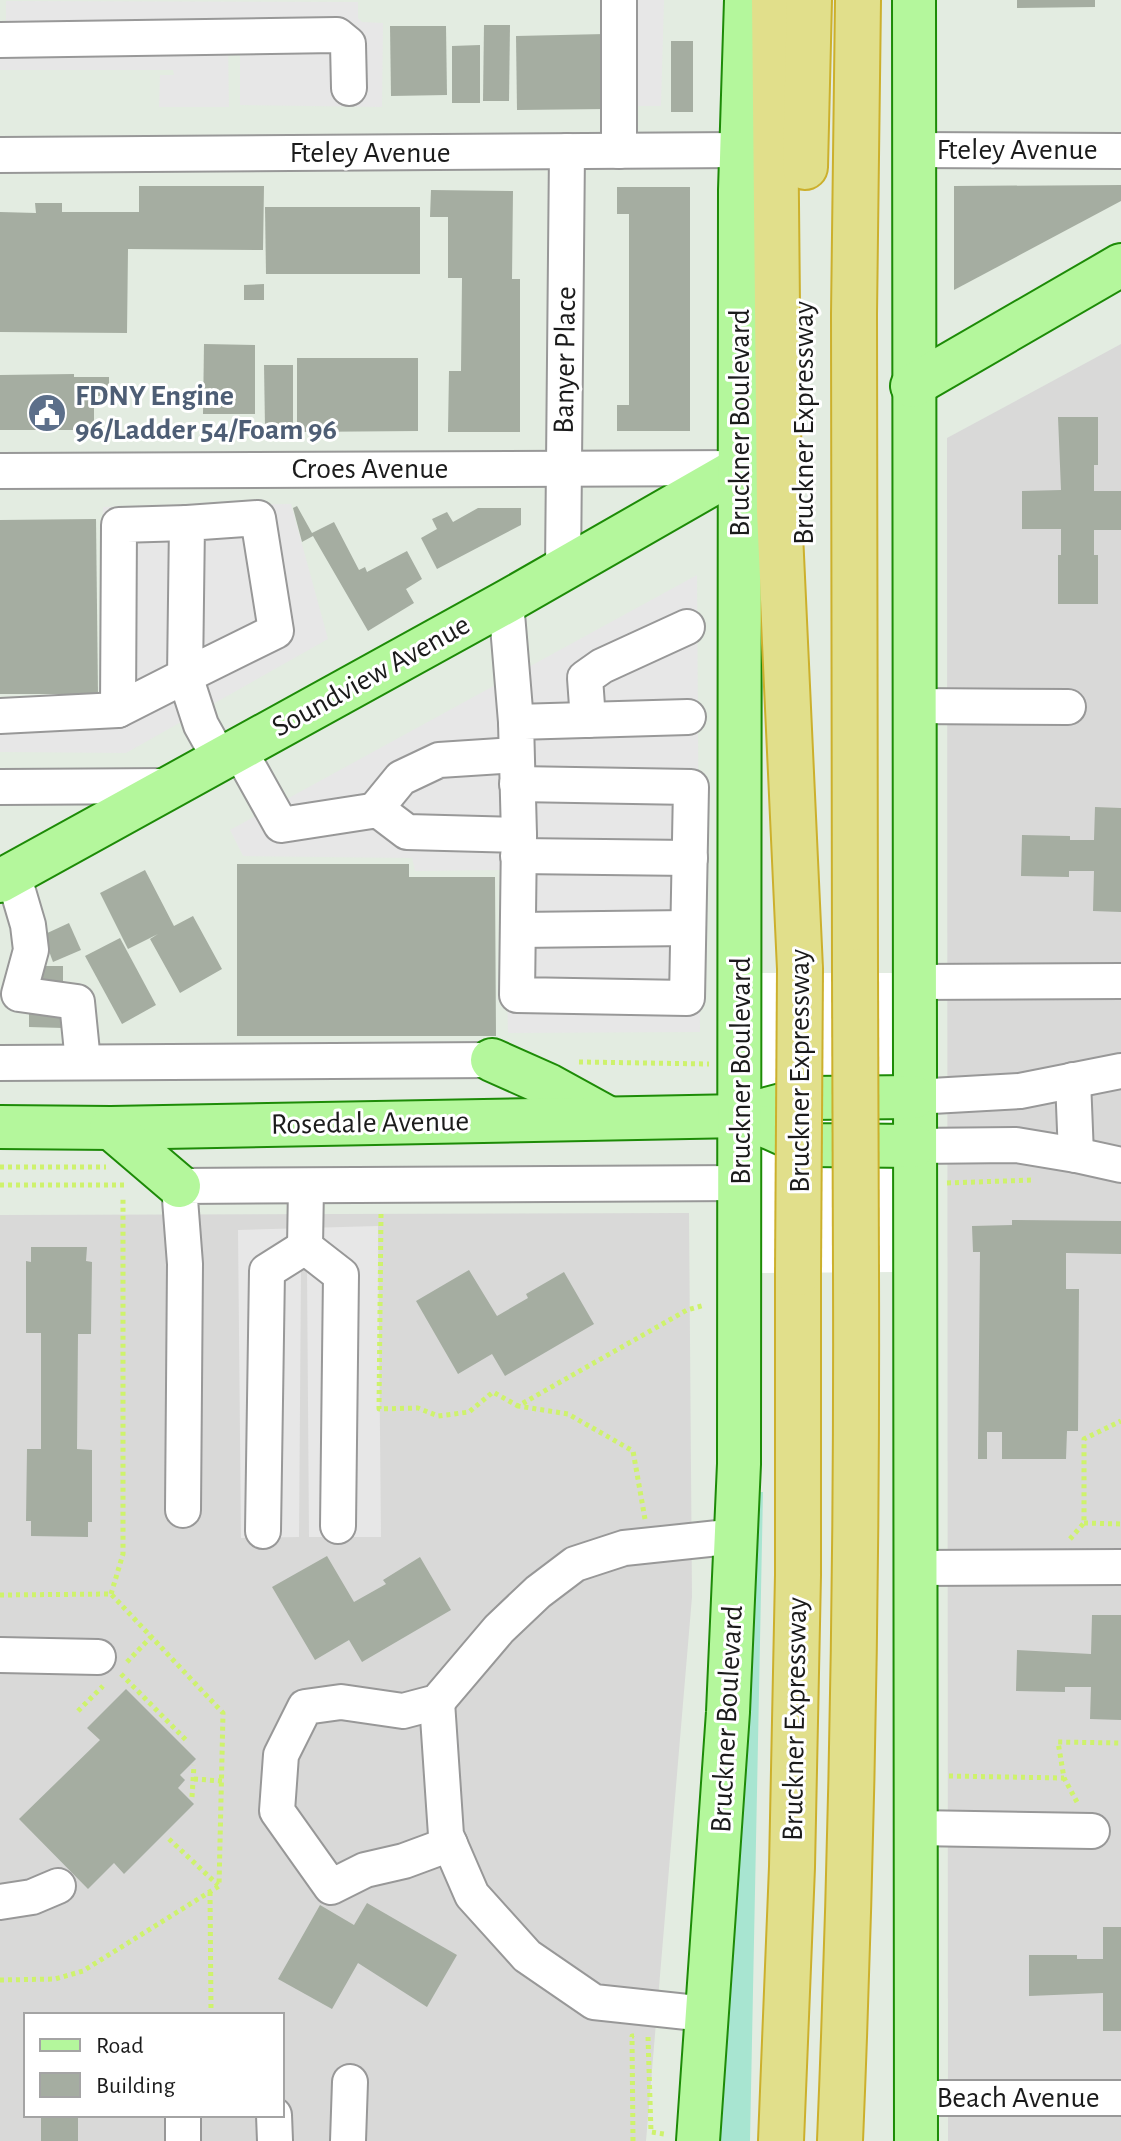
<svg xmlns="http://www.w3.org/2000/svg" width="1121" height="2141" font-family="'Alegreya Sans',sans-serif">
<rect width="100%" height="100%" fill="#e3ece1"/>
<g fill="#d9d9d8" fill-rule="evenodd">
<polygon points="1121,344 1121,2141 948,2141 947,438"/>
<path d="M689,1213L692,1597L646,2141H0V1215ZM26,2015H282V2115H26Z"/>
</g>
<polygon fill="#a8e5d1" points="754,1492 763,1492 750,2141 718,2141 726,2051"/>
<g fill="#e7e7e7">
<polygon points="613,0 664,0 661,106 613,106"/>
<polygon points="6,1 358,2 358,18 362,22 383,23 382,107 240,105 240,44 228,44 229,107 159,107 160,75 174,75 173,70 0,70 0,27 6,22"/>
<polygon points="291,504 328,639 126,753 0,752 0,700 102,697 103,507"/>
<polygon points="697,575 700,1032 508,1033 504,870 415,871 412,858 243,856 230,830"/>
<polygon points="378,1226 381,1537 309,1537 307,1270 320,1263 285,1270 301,1271 299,1537 241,1538 238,1230"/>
</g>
<polygon fill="#fff" points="760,973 894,973 895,1272 761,1273"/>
<g fill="#a5ada1">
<polygon points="1017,0 1095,0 1095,7 1017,8"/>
<polygon points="484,25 510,25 509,101 483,101"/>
<polygon points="390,26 446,26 447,95 391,96"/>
<polygon points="605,34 606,109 517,110 516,36"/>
<rect x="671" y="41" width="22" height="71"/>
<polygon points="480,45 480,103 452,103 452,46"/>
<polygon points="1121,185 1121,201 954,290 954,186"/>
<polygon points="139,186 264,186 263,250 128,249 127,333 0,332 0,212 36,213 35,203 62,203 62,212 139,212"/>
<polygon points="617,187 690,187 690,431 617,431 617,405 629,405 629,214 617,214"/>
<polygon points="431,190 513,191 512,279 520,279 520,432 448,432 449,371 461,371 462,278 448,278 448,217 430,217"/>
<polygon points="265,207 420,207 420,274 266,274"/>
<polygon points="264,284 264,300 244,300 244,285"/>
<polygon points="204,344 255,345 255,414 203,414"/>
<polygon points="297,358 418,358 418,431 297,432"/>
<polygon points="264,365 293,365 293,427 265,427"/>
<polygon points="74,374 74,377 109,377 109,396 94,396 94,430 0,430 0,375"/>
<polygon points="1058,417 1098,417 1098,465 1094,465 1094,491 1121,491 1121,530 1094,530 1094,555 1098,555 1098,604 1058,604 1058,555 1061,555 1061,529 1022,529 1022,491 1061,490"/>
<polygon points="297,506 312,533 334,522 359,570 365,567 367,572 407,551 422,579 406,589 414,603 368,631 313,536 302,542 293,508"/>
<polygon points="478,508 521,508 521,525 437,569 421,538 437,529 432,519 447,512 453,522"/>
<polygon points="96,519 98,694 0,694 0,520"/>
<polygon points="1095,807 1121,808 1121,912 1093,911 1094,871 1069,871 1069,877 1021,876 1022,835 1070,836 1070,840 1094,840"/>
<polygon points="237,864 409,864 409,877 495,877 496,1036 237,1036"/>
<polygon points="145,870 174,926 193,916 222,969 180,993 150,939 158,934 128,949 100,893"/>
<polygon points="69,923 81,950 53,962 43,935"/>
<polygon points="120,938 156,1005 122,1024 85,956"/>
<polygon points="29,966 63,966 63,1028 29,1027"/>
<polygon points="1012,1220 1121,1221 1121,1254 1066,1253 1066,1289 1079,1289 1078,1431 1067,1431 1066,1459 1002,1459 1002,1432 987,1432 987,1459 978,1459 980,1252 973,1252 972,1226 1012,1225"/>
<polygon points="31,1247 87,1247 86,1261 92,1262 91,1334 78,1334 77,1449 92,1450 92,1522 88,1522 88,1537 31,1536 31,1521 26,1521 27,1449 41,1449 41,1333 26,1333 26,1261 31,1262"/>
<polygon points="469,1270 497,1316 528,1298 526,1294 564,1272 594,1324 505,1376 492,1354 458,1374 416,1301"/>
<polygon points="327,1556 354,1602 386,1584 383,1580 420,1557 451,1610 362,1662 349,1640 315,1660 272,1587"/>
<polygon points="1092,1615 1121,1615 1121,1720 1090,1719 1091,1687 1065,1687 1065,1692 1016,1691 1017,1650 1091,1654"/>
<polygon points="126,1689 196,1759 180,1775 185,1780 178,1788 194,1804 124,1874 114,1863 88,1889 19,1819 100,1740 87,1728"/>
<polygon points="367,1903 457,1955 427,2007 358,1963 332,2009 278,1979 320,1905 354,1925"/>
<polygon points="1103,1927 1121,1927 1121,2031 1103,2031 1103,1993 1029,1996 1029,1955 1077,1955 1077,1959 1103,1959"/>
<rect x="41" y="2115" width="37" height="26"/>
</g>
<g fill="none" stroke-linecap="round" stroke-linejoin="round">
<g stroke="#989898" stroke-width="38">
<g id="minor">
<polyline points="0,40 337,35 348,44 349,88"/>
<polyline points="912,150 1121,151"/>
<polyline points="619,151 619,0"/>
<polyline points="0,155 740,150"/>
<polyline points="0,471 740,468"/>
<polyline points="563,568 567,151"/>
<polyline points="506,602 516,722"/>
<polyline points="913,706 1068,707"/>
<polyline points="118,710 119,525 187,523"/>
<polyline points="0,716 118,710 185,676 187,523 258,518 276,631 185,676 201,725 220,759"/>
<polyline points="588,720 585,678 602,666 687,627"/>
<polyline points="238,748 281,825 378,810 407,832 519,835 517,995 687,998 691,787 517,784"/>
<polyline points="0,787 171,786"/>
<polyline points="374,811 401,778 439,760 516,755"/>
<polyline points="519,835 516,722 688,717"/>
<polyline points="518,856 690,858"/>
<polyline points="13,874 28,925 31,950 19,994 77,1002 83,1062"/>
<polyline points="518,930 688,928"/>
<polyline points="914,982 1121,981"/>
<polyline points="0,1063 492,1060"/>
<polyline points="1073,1080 1076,1155"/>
<polyline points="914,1097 1020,1091 1121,1071"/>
<polyline points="914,1146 1016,1145 1076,1155 1121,1165"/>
<polyline points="306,1186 305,1247 341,1275 338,1526"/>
<polyline points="183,1510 185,1264 179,1186 741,1183"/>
<polyline points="263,1531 267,1271 305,1247"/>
<polyline points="916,1568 1121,1567"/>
<polyline points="0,1655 98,1657"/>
<polyline points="437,1702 446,1835 472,1895 527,1956 594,2002 706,2014"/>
<polyline points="916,1828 1092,1831"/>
<polyline points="450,1844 404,1861 365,1870 331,1887 277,1811 281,1755 305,1707 341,1702 403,1711 437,1702 499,1629 538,1592 575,1564 624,1548 737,1536"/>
<polyline points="0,1902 32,1897 58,1886"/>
<polyline points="916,2098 1121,2098"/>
<polyline points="183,2115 183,2141"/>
<polyline points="274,2115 275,2141"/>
<polyline points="348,2141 350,2082"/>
</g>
</g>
<g stroke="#1d8b07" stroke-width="46">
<g id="major">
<polyline points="914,0 916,2141"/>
<polyline points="912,386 1121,265"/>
<polyline points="0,881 506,602 740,468"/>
<polyline points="492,1060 548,1085 608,1118"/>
<polyline points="0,1127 111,1128 741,1116 808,1098 914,1097"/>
<polyline points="768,1127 808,1145 914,1146"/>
<polyline points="111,1128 179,1186"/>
<polyline points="698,2141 728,1712 739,1464 740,190 746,0"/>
</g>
</g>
<g stroke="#ccb02c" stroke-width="48">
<g id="highway">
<polyline points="774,0 779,512 800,969"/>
<polyline points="805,167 809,0"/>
<polyline points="855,971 854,314 858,0"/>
<polyline points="781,2141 792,1867 798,1575 798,1273"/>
<path d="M840,2141C852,1851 857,1562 856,1272"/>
</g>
</g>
<g stroke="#cef26c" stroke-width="5" stroke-dasharray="4 4" stroke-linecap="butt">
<polyline points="579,1062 709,1064"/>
<polyline points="0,1167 106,1167"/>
<polyline points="947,1183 1033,1180"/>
<polyline points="0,1185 127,1185"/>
<polyline points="381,1214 379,1409 418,1408 438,1416 469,1412 493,1392 518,1406"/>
<polyline points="645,1519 633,1451 568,1414 518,1406 687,1310 705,1305"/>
<polyline points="1084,1523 1121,1524"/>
<polyline points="1070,1539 1084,1523 1084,1439 1121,1421"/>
<polyline points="111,1594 123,1554 123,1198"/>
<polyline points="0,1595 111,1594 223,1713 219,1886 83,1971 55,1979 0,1980"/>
<polyline points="127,1662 151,1637"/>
<polyline points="121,1674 186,1740"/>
<polyline points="78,1711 103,1686"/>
<polyline points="949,1776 1064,1778"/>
<polyline points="194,1779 222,1781"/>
<polyline points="192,1797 194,1765"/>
<polyline points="1077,1802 1064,1778 1058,1742 1121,1743"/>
<polyline points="169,1839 218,1885"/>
<polyline points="210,1892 211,2010"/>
<polyline points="648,2037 651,2132 664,2134"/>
<polyline points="633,2141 632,2036 634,2036"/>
</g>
<use href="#minor" stroke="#fff" stroke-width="34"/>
<use href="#major" stroke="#b4f79c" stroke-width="42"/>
<use href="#highway" stroke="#e1df8b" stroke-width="44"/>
<g stroke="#ccb02c" stroke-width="48" stroke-linecap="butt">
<g id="highway-bridge">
<polyline points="855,971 856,1272"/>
<polyline points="798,1273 800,969"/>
</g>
</g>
<use href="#highway-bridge" stroke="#e1df8b" stroke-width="44"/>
</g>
<defs>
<g id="civic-disc" transform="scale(2)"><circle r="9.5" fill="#5c6f8a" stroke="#fff"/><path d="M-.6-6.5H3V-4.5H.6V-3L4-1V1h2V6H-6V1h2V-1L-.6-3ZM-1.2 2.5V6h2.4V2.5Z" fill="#fff"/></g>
</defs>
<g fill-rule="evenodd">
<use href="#civic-disc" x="47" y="413"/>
</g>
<g text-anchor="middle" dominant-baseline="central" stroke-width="6" stroke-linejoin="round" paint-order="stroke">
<g font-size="30" fill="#1b1b1b" stroke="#fff">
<text x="1017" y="150">Fteley Avenue</text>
<text x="370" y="153">Fteley Avenue</text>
<text transform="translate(565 360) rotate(-89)">Banyer Place</text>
<text transform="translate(740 423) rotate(-90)">Bruckner Boulevard</text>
<text transform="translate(804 423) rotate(-90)">Bruckner Expressway</text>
<text x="370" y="469">Croes Avenue</text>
<text transform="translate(371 676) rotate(-29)">Soundview Avenue</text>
<text transform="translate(741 1071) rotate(-90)">Bruckner Boulevard</text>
<text transform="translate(800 1071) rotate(-90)">Bruckner Expressway</text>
<text transform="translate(370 1123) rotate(-1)">Rosedale Avenue</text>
<text transform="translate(727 1719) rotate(-87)">Bruckner Boulevard</text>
<text transform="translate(795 1719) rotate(-89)">Bruckner Expressway</text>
<text x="1018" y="2098">Beach Avenue</text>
</g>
<g font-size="30" font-weight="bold" fill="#4e5e75" stroke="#fff" text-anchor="start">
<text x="75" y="396">FDNY Engine<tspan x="75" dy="34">96/Ladder 54/Foam 96</tspan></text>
</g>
</g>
<rect x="24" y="2013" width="260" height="104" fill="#ffffff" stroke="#a4a4a4" stroke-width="2"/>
<rect x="40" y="2039" width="40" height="12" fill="#b4f79c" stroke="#a4a4a4" stroke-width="2"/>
<text x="96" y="2053" font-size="24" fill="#1b1b1b">Road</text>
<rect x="40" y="2073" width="40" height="24" fill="#a5ada1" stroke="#a4a4a4" stroke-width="2"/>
<text x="96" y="2093" font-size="24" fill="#1b1b1b">Building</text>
</svg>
